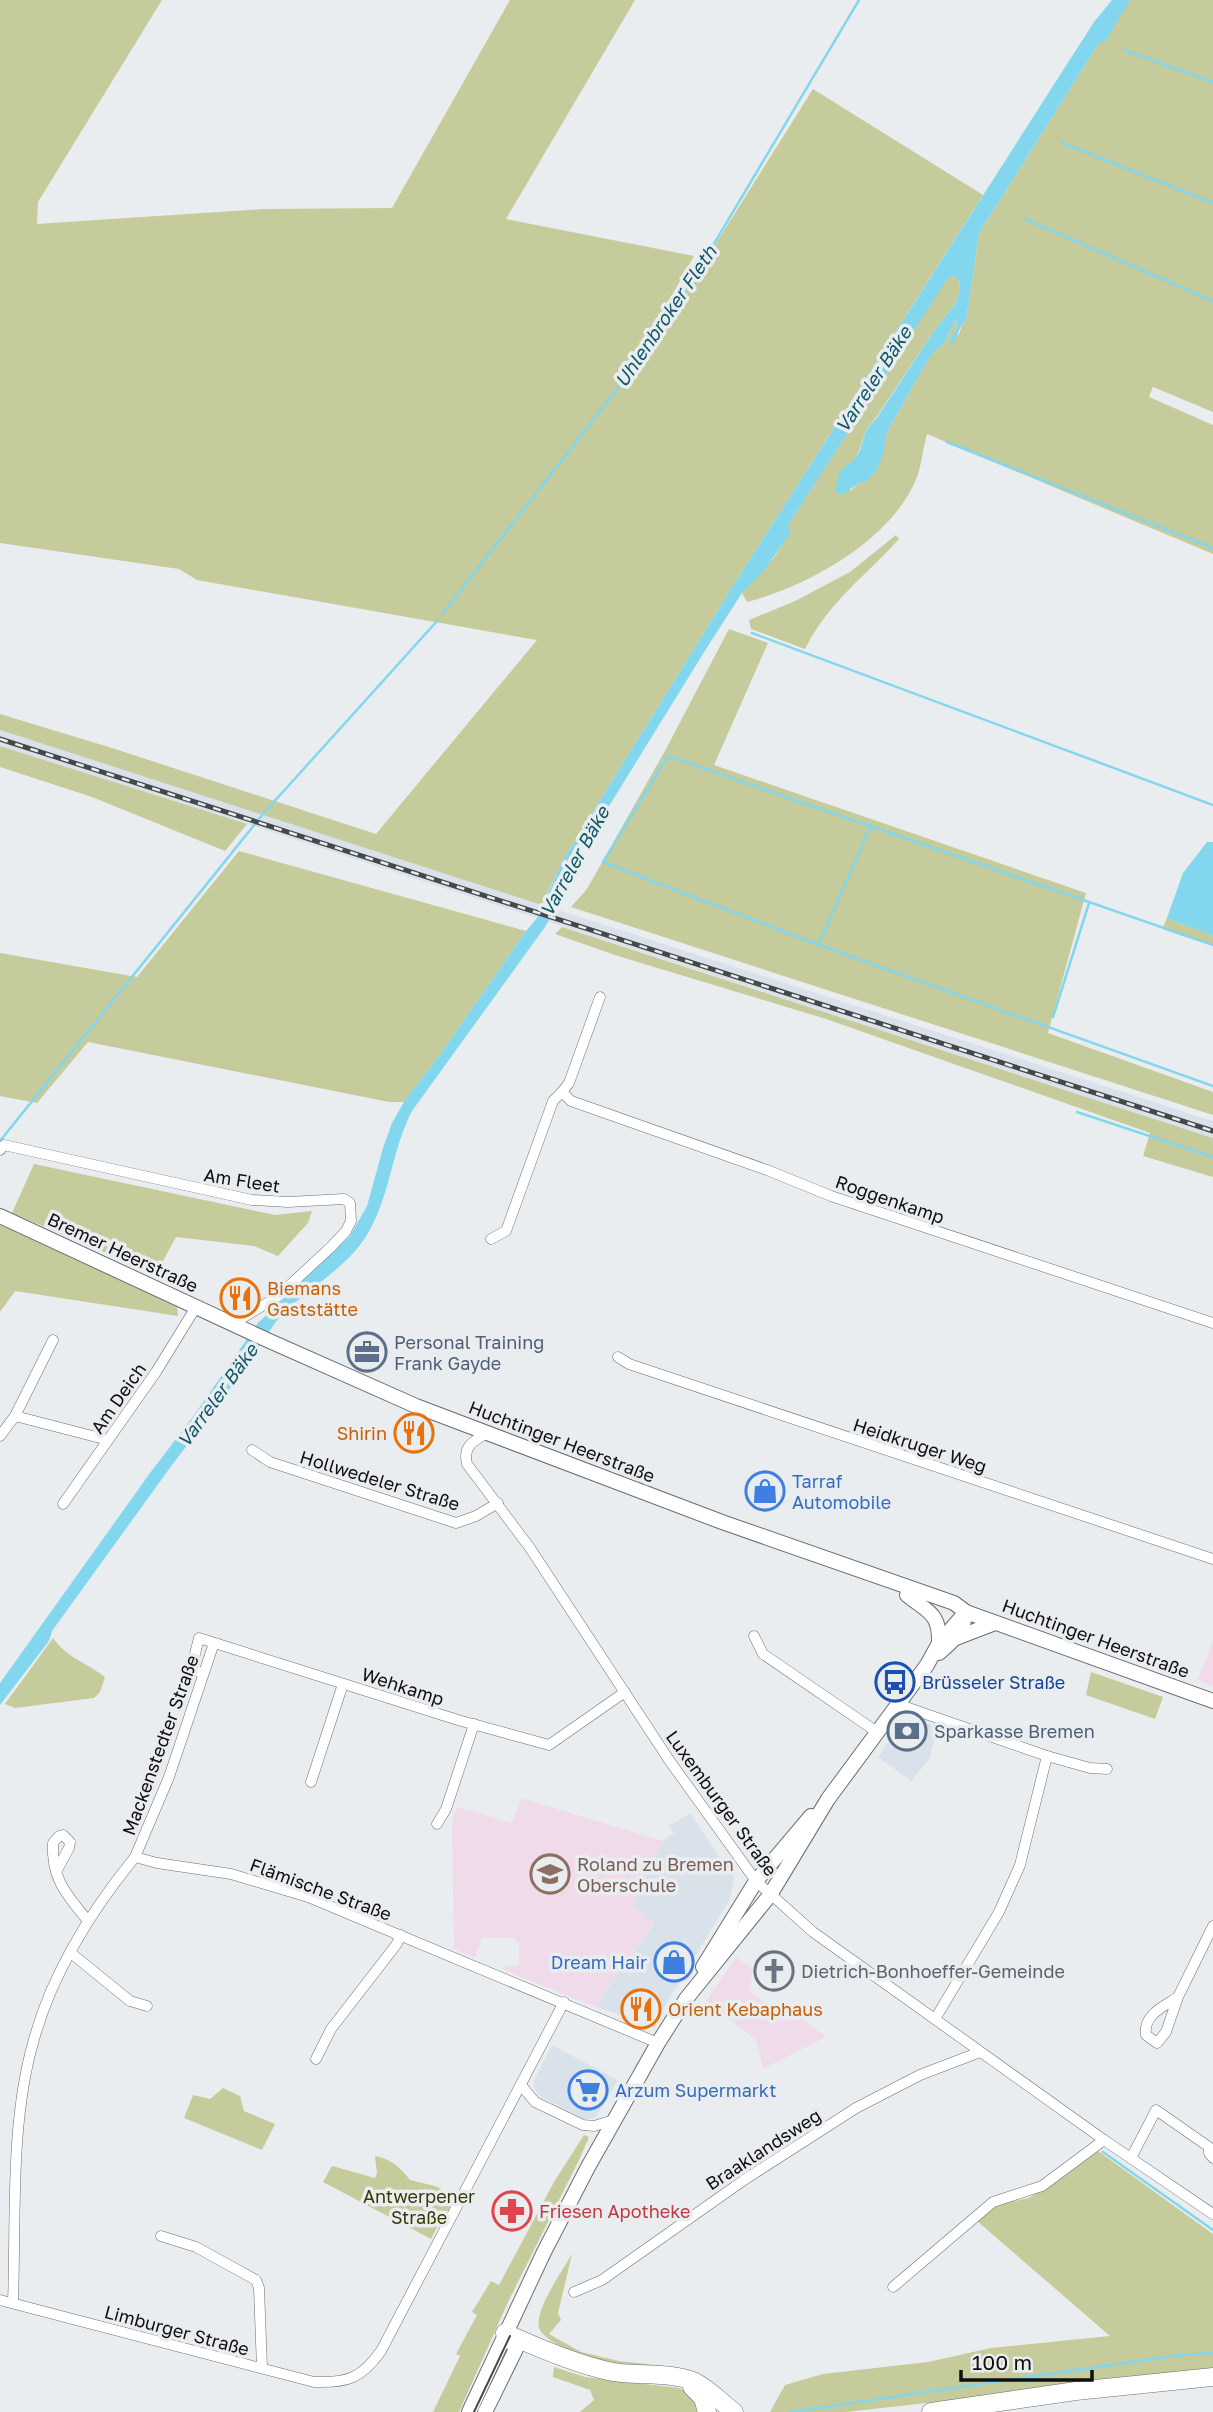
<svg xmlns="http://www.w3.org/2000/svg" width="1213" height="2412" font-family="'Golos Text',sans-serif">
<rect width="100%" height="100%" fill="#eaedef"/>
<g fill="#d9e2eb">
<polygon points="0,730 1213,1121 1213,1138 247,824 0,746"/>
<polygon points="907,1716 937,1727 930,1758 911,1781 878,1757"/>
<polygon points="690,1813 734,1878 730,1899 658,2017 645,2022 595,2007 654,1923 633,1906 663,1841 674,1833 669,1826"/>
<polygon points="552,2045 618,2080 595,2118 587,2119 579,2117 538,2095 534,2087 534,2080"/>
</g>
<g fill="#f0dbeb">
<polygon points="1213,1641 1213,1686 1198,1680"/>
<polygon points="521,1798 663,1841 633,1906 654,1922 595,2007 502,1969 507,1966 519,1965 519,1942 513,1938 482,1938 475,1958 454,1949 452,1820 457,1807 512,1823"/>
<polygon points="736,1957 753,1969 749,1991 785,2018 788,2015 796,2020 799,2016 826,2037 763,2069 756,2040 706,2001"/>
</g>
<g fill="#c5cb9a">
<polygon points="0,0 162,0 38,202 37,224 264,209 392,208 510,0 635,0 506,219 694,256 634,363 640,364 813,89 983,195 731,589 562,862 542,905 0,730 0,714 112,748 376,834 537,640 197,580 179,569 0,543"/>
<path d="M1125,0H1213V412L1153,387L1149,397L1213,425V554L927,434C923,448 922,463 917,477C893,539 809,586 747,602L742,593C759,573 785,553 788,525L948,277L954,276L959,281L960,291L955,304L932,334L875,419C859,433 864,458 845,467L850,491L859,483L884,445L887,432L925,365L935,349L943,345L956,319L957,327L949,341L959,334L963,322L966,321L979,233L1099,43L1105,41Z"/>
<path d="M896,535L899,539C864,578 830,600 805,649L751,629L749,620L795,601L850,572Z"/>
<polygon points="729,629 768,643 714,765 1086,893 1048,1033 1213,1092 1213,1115 571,907 587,889 666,749"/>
<polygon points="0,746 247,824 225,851 92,797 0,767"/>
<polygon points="239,851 526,931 441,1053 404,1102 389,1102 88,1042 37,1103 0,1096 0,953 137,977"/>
<polygon points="1167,918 1213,936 1213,946 1162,929"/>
<polygon points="562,927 1213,1138 1213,1177 1143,1156 1150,1133 826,1019 618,956 555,934"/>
<polygon points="34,1164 275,1215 312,1211 308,1223 278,1256 254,1246 176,1237 156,1274 12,1213"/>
<polygon points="0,1223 177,1307 178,1316 15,1291 0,1312"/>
<path d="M53,1638C68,1659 86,1662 105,1677L100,1692L94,1698L15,1708L5,1704Z"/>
<polygon points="1091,1672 1163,1697 1155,1719 1086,1695"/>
<polygon points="223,2088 240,2096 244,2111 275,2124 262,2150 184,2118 193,2095 210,2099"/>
<polygon points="584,2135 589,2137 580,2158 508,2302 459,2412 433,2412 460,2356 456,2354 477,2315 472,2312 491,2281 499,2285 554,2182"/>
<polygon points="1098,2151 1213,2234 1213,2371 846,2412 770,2412 785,2385 823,2374 928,2362 991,2348 1110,2336 977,2221 995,2205 1029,2198"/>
<path d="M375,2156C391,2159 400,2167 410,2180L435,2186L456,2197L448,2211H445L431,2239L323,2182L332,2166L375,2178L377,2173Z"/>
<path d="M572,2254L558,2313L561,2320L549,2334L581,2352L619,2361L665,2366L664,2370C651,2370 638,2370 625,2368C608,2366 542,2345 539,2327C535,2309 563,2270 572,2254Z"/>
<polygon points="554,2367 585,2377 679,2388 692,2394 701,2412 580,2412 594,2400 590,2390 553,2377"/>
</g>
<g fill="#82d7ee">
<path d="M1112,0H1130L1105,42L1099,43L979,233L966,321L963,322L953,344H950L949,341L957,327L956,319L943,345L935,350L925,365L887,432L882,458L876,471L866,482L859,483L842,495L835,491L840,471C848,464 856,460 860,450C865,437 864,429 876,419L932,334L955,304L960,291L959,281L954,276L948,278L788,525L790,532L787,538L762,573L742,593L706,649L569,871L556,908L545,927L412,1111C391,1151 390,1200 365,1238C342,1273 301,1291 275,1323L222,1400L172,1465L52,1631L49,1641L0,1705V1683L150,1473L195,1414L258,1323L350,1236L367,1206L383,1148L392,1123L404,1102L441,1053L526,931L537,918L562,862L731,589L1094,22Z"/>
<polygon points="1207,842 1213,842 1213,936 1167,918 1183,873"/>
</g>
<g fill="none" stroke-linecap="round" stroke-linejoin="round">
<g stroke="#82d7ee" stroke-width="2.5">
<polyline points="1124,50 1213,82"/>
<polyline points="1060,142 1213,203"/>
<polyline points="1025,219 1213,301"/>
<polyline points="947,442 1213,548"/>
<polyline points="443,613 636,365 702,264 859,0"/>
<polyline points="752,633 1213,805"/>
<polyline points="819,944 871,825"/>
<polyline points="1213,945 668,756 603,862 819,945 1213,1086"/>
<polyline points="1053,1017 1089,903"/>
<polyline points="1077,1112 1213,1157"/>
<polyline points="0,1141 263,814 438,620"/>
<polyline points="1103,2152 1213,2230"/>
<polyline points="790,2412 1172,2356 1213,2353"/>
</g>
<g stroke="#6b6e70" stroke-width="11">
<g id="street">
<polyline points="562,1092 569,1083 600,997"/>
<polyline points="0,1150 4,1145 252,1200 288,1202 344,1199 350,1203 351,1221 346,1231 331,1247 277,1297 232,1324"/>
<polyline points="491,1239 506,1231 553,1101 562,1092 571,1101 767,1170 831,1196 1213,1323"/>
<polyline points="618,1357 629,1364 1213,1559"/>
<polyline points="15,1416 108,1440"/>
<path d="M487,1433C472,1442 463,1446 467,1464L530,1548L669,1760L756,1881L813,1932L1104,2140L1213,2214"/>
<polyline points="0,1436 15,1416 53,1340"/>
<polyline points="252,1450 270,1462 456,1523 476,1516 498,1503"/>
<polyline points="63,1504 156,1372 196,1307"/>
<polyline points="754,1636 763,1654 877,1732"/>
<polyline points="203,1673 196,1671 193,1662 199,1638 458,1720 549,1745 625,1692"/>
<polyline points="897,1704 1047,1756 1090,1768 1107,1769"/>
<polyline points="311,1782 343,1684"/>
<polyline points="437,1824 446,1809 474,1724"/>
<polyline points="135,1857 169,1777 214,1643"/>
<path d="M56,1872L69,1848L70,1842L63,1835L59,1836L53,1843C51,1879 67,1895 88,1921"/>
<polyline points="71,1953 130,2001 147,2006"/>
<path d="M1178,1997C1163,2007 1143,2015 1146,2035L1157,2043L1166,2032L1178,1997L1213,1926"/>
<polyline points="935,2019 999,1912 1020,1865 1047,1756"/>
<polyline points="316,2059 331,2029 396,1945 401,1935"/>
<polyline points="521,2085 535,2102 583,2125 594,2126 614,2120"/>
<polyline points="1131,2158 1156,2110 1209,2147 1209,2153 1213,2158"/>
<polyline points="161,2236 196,2247 256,2280 259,2288 262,2368"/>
<polyline points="893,2287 993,2202 1042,2186 1104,2140"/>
<polyline points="574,2292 602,2280 744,2180 856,2108 920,2075 980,2052"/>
<path d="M0,2300L314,2382C347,2383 361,2379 381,2351L564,2002"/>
<path d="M13,2303C16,2219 10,2124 33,2043C51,1975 91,1911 135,1857L157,1863L231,1874L308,1897L658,2043"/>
</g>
</g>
<g stroke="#6b6e70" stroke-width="16">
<g id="secondary">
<polyline points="0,1216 265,1339 416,1406 722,1522 954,1603 966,1612 1213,1701"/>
<path d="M907,1595C928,1612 940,1613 939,1643"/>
<polyline points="956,1638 995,1623"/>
<path d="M939,1653C952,1642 961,1634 965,1617"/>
<polyline points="703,1967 756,1881 811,1816"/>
<polyline points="469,2412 544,2252 588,2167 658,2043 686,1999 770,1895 828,1799 927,1665 939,1643 966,1612"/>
<polyline points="485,2412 516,2349 505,2333"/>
</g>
</g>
<g stroke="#6b6e70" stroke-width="19">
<g id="highway">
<path d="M505,2333C538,2348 573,2363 608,2371C634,2377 671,2371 695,2382C709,2389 721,2402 734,2412"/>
<polyline points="692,2387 703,2398 707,2412"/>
<polyline points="931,2412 1076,2391 1213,2377"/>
</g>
</g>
<use href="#street" stroke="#fff" stroke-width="10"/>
<use href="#secondary" stroke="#fff" stroke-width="14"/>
<use href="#highway" stroke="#fff" stroke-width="18"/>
<polyline stroke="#454748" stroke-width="2" points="474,2412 510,2336"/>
<g stroke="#454748" stroke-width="5">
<polyline id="rail" points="0,739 1213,1131"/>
</g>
<use href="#rail" stroke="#eaedef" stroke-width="2.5" stroke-dasharray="8" stroke-linecap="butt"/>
</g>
<defs>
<g id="restaurant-ring" transform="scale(2.0125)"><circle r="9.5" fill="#eaedef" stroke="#e8710a" stroke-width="1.5"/><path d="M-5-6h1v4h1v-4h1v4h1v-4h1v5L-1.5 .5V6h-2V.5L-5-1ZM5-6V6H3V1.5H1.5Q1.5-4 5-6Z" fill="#e8710a"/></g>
<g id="office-ring" transform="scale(2.0125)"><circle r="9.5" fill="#eaedef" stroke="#5c6f8a" stroke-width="1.5"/><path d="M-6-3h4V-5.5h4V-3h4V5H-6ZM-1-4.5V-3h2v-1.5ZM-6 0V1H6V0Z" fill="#5c6f8a"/></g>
<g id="shop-ring" transform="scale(2.0125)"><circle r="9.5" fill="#eaedef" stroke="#3f7fe0" stroke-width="1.5"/><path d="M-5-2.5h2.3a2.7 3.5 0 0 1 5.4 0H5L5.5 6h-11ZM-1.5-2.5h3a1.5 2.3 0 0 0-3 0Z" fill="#3f7fe0"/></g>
<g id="bus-ring" transform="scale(2.0125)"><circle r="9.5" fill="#eaedef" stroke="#1a4fb4" stroke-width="1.5"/><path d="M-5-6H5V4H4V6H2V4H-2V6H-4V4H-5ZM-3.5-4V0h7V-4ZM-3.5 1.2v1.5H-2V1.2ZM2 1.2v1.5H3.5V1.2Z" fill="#1a4fb4"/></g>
<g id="bank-ring" transform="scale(2.0125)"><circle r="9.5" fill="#eaedef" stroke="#5c6f8a" stroke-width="1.5"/><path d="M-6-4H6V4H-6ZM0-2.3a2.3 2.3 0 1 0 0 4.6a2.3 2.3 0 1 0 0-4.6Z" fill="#5c6f8a"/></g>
<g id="school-ring" transform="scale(2.0125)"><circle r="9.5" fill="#eaedef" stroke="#8d6e63" stroke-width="1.5"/><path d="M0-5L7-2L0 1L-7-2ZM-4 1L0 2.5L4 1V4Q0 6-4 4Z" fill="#8d6e63"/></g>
<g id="church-ring" transform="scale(2.0125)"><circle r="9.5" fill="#eaedef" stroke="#6b7280" stroke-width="1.5"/><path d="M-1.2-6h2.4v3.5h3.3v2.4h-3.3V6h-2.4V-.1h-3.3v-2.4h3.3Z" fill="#6b7280"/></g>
<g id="supermarket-ring" transform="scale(2.0125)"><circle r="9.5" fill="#eaedef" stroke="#3f7fe0" stroke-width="1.5"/><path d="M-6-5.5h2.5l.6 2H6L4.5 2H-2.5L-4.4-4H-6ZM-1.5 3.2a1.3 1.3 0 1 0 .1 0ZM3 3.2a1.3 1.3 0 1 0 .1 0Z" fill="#3f7fe0"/></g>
<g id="pharmacy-ring" transform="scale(2.0125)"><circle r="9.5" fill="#eaedef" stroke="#e0444e" stroke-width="1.5"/><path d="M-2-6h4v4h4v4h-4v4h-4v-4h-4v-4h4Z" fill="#e0444e"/></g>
</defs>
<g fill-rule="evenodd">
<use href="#restaurant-ring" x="240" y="1298"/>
<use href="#office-ring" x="367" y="1352"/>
<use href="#restaurant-ring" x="414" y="1433"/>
<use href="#shop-ring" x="765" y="1491"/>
<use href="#bus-ring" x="895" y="1682"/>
<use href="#bank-ring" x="907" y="1731"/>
<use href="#school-ring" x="550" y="1874"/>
<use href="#shop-ring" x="674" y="1962"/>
<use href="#church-ring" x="774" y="1971"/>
<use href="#restaurant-ring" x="641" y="2009"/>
<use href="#supermarket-ring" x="588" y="2090"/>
<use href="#pharmacy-ring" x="512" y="2211"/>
</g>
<g text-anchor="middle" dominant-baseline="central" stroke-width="7" stroke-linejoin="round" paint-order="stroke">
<g font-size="18" fill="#0e0f10" stroke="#eaedef">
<text transform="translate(242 1180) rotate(9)">Am Fleet</text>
<text transform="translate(890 1199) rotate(19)">Roggenkamp</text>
<text transform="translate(123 1252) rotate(25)">Bremer Heerstraße</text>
<text transform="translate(118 1398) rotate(-55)">Am Deich</text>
<text transform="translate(562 1441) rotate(21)">Huchtinger Heerstraße</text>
<text transform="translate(920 1445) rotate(18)">Heidkruger Weg</text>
<text transform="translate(380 1480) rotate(17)">Hollwedeler Straße</text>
<text transform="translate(1096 1638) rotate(20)">Huchtinger Heerstraße</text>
<text transform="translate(403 1686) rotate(18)">Wehkamp</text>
<text transform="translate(160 1745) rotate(-70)">Mackenstedter Straße</text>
<text transform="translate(722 1803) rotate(54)">Luxemburger Straße</text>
<text transform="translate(321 1889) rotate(20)">Flämische Straße</text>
<text transform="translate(763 2149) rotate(-33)">Braaklandsweg</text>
<text transform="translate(177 2330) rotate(15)">Limburger Straße</text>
</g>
<g font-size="18" fill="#c56008" stroke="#eaedef" text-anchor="start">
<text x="267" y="1288">Biemans<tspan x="267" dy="21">Gaststätte</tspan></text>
<text x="387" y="1433" text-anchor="end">Shirin</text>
<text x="668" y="2009">Orient Kebaphaus</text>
</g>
<g font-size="18" fill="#4e5e75" stroke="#eaedef" text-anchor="start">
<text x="394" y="1342">Personal Training<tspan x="394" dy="21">Frank Gayde</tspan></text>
<text x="934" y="1731">Sparkasse Bremen</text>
</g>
<g font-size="18" fill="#366cbe" stroke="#eaedef" text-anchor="start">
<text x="792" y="1481">Tarraf<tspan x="792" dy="21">Automobile</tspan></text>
<text x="647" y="1962" text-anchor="end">Dream Hair</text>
<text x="615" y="2090">Arzum Supermarkt</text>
</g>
<g font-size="18" fill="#164399" stroke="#eaedef" text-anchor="start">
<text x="922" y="1682">Brüsseler Straße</text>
</g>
<g font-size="18" fill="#785e54" stroke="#eaedef" text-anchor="start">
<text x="577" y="1864">Roland zu Bremen<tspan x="577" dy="21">Oberschule</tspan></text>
</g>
<g font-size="18" fill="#5b616d" stroke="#eaedef" text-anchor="start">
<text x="801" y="1971">Dietrich-Bonhoeffer-Gemeinde</text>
</g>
<g font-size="18" fill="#363a04" stroke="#eaedef">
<text x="419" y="2196">Antwerpener<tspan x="419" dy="21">Straße</tspan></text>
</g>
<g font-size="18" fill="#be3a42" stroke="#eaedef" text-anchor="start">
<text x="539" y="2211">Friesen Apotheke</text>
</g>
<g font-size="19" font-style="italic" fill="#105969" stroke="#eaedef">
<text transform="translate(665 316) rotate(-56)">Uhlenbroker Fleth</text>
<text transform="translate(873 379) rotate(-57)">Varreler Bäke</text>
<text transform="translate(574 861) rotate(-61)">Varreler Bäke</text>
<text transform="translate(217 1395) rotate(-54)">Varreler Bäke</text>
</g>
</g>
<path d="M961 2370v10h131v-10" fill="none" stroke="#0e0f10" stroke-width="3.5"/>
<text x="972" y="2370" font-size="21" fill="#0e0f10" stroke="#eaedef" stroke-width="5" paint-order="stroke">100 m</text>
</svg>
